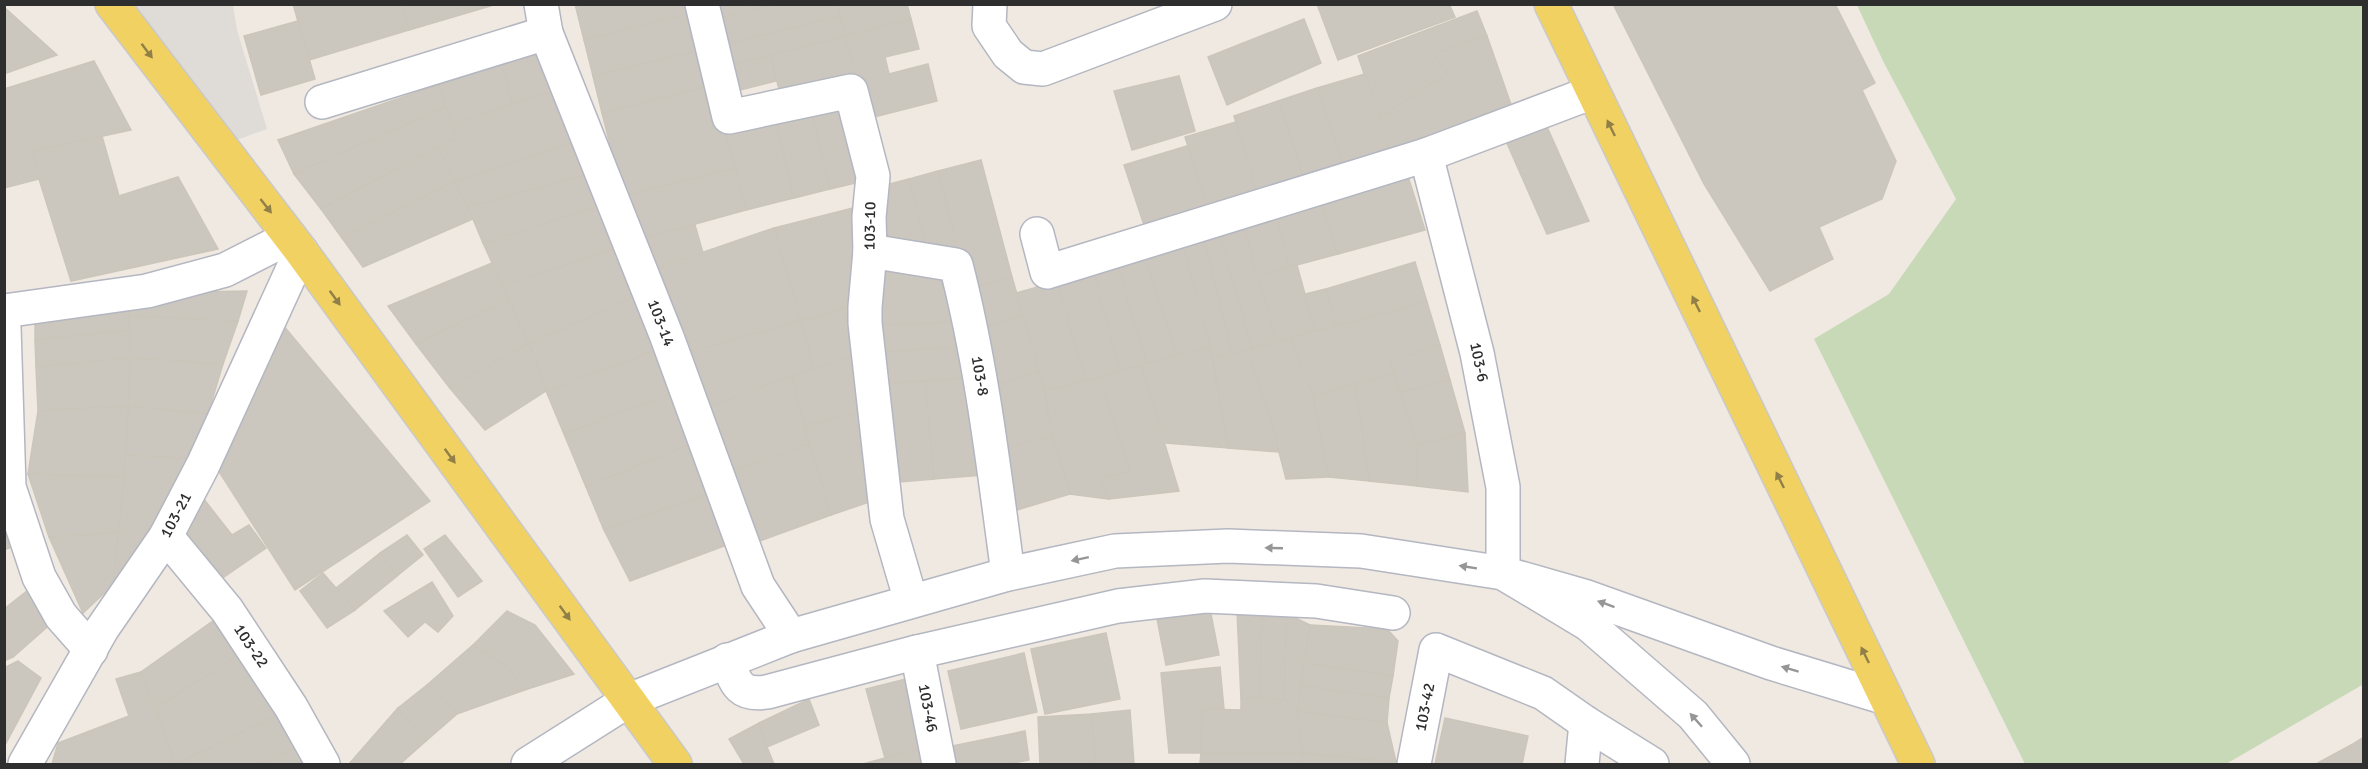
<svg xmlns="http://www.w3.org/2000/svg" width="2368" height="769" font-family="Signika,sans-serif">
<rect width="100%" height="100%" fill="#efe9e1"/>
<polygon fill="#c8d9b8" points="1857,5 2363,5 2362,685 2226,764 2025,764 1814,339 1889,294 1956,199 1883,61"/>
<polygon fill="#dfdcd8" points="129,5 233,5 237,30 267,129 226,144"/>
<g fill="#cbc7bf" stroke="#cbc5ba" stroke-width="1.5">
<polygon points="293,4 402,4 409,30 309,60"/>
<polygon points="403,4 497,4 409,30"/>
<polygon points="575,4 694,4 696,12 584,40"/>
<polygon points="710,4 749,4 750,11 714,20"/>
<polygon points="749,4 776,4 750,11"/>
<polygon points="776,4 837,4 840,16 720,46 714,20"/>
<polygon points="842,4 907,4 911,19 845,36 838,6"/>
<polygon points="1317,4 1449,4 1455,17 1338,60"/>
<polygon points="1613,4 1835,4 1875,83 1862,90 1896,161 1882,199 1819,227 1833,259 1770,291 1704,184"/>
<polygon points="4,7 57,55 4,74"/>
<polygon points="1477,11 1487,36 1434,54 1448,73 1379,118 1358,56"/>
<polygon points="696,12 705,49 593,76 584,40"/>
<polygon points="840,16 845,36 726,67 720,46"/>
<polygon points="911,19 919,49 885,57 889,74 928,64 937,101 866,119 845,36"/>
<polygon points="1304,19 1321,63 1227,105 1208,57"/>
<polygon points="298,21 315,79 261,95 244,36"/>
<polygon points="845,36 855,74 780,93 770,55"/>
<polygon points="1487,36 1514,113 1390,151 1379,118 1448,73 1434,54"/>
<polygon points="554,46 568,86 513,104 500,63"/>
<polygon points="705,49 714,85 602,113 593,76"/>
<polygon points="770,55 776,81 732,92 726,67"/>
<polygon points="94,61 131,130 33,151 39,179 4,188 4,89"/>
<polygon points="500,63 513,104 451,126 438,85"/>
<polygon points="1365,74 1390,151 1344,166 1317,88"/>
<polygon points="1179,76 1195,131 1132,150 1114,91"/>
<polygon points="438,85 446,107 294,174 278,140"/>
<polygon points="714,85 735,168 623,196 602,113"/>
<polygon points="568,86 582,140 454,182 438,147 457,137 451,126"/>
<polygon points="1317,88 1344,166 1304,179 1278,101"/>
<polygon points="1278,101 1304,179 1257,194 1234,116"/>
<polygon points="845,105 864,181 830,189 812,114"/>
<polygon points="446,107 457,137 321,209 294,174"/>
<polygon points="812,114 830,189 794,198 776,123"/>
<polygon points="1544,120 1589,221 1547,234 1502,132"/>
<polygon points="1236,122 1257,194 1208,210 1185,137"/>
<polygon points="776,123 794,198 746,210 726,135"/>
<polygon points="102,136 119,196 178,177 218,249 71,281 39,179 33,151"/>
<polygon points="582,140 593,173 468,207 454,182"/>
<polygon points="1187,146 1208,210 1145,228 1124,165"/>
<polygon points="438,147 454,182 342,238 321,209"/>
<polygon points="981,160 1012,277 969,288 938,171"/>
<polygon points="735,168 746,210 641,239 623,196"/>
<polygon points="1406,170 1425,230 1338,254 1319,198"/>
<polygon points="938,171 957,248 928,254 909,179"/>
<polygon points="593,173 604,204 483,243 468,207"/>
<polygon points="909,179 928,254 889,248 874,188"/>
<polygon points="454,182 473,219 363,267 342,238"/>
<polygon points="1319,198 1338,254 1289,267 1275,210"/>
<polygon points="604,204 622,246 503,287 483,243"/>
<polygon points="857,207 857,305 801,321 774,228"/>
<polygon points="1275,210 1289,267 1258,276 1241,219"/>
<polygon points="1241,219 1277,342 1252,349 1217,226"/>
<polygon points="695,225 703,253 654,269 641,239"/>
<polygon points="1217,226 1252,349 1232,354 1202,231"/>
<polygon points="774,228 801,321 686,353 654,269"/>
<polygon points="1202,231 1232,354 1213,359 1181,238"/>
<polygon points="1181,238 1210,346 1177,355 1143,250"/>
<polygon points="622,246 639,295 529,344 503,287"/>
<polygon points="1143,250 1177,355 1147,364 1115,258"/>
<polygon points="1115,258 1147,364 1120,372 1091,266"/>
<polygon points="875,260 951,273 962,321 875,326"/>
<polygon points="1415,262 1427,302 1336,326 1326,289"/>
<polygon points="492,263 508,300 416,344 388,306"/>
<polygon points="1297,265 1315,331 1277,342 1258,276"/>
<polygon points="1093,271 1120,372 1086,380 1056,282"/>
<polygon points="1012,277 1023,315 977,329 969,288"/>
<polygon points="1056,282 1086,380 1045,391 1016,293"/>
<polygon points="1326,289 1336,326 1315,331 1305,294"/>
<polygon points="247,291 238,321 129,316 127,293"/>
<polygon points="127,293 130,330 35,340 35,312"/>
<polygon points="639,295 659,349 546,391 529,344"/>
<polygon points="508,300 529,344 449,387 416,344"/>
<polygon points="1427,302 1440,345 1391,362 1394,374 1313,396 1290,338"/>
<polygon points="857,305 862,354 814,370 801,321"/>
<polygon points="1023,315 1039,371 990,386 977,329"/>
<polygon points="129,316 238,321 223,364 130,358"/>
<polygon points="801,321 814,370 706,407 686,353"/>
<polygon points="962,321 967,347 877,352 875,326"/>
<polygon points="282,324 430,501 295,590 216,467"/>
<polygon points="130,330 130,358 36,367 35,340"/>
<polygon points="1290,338 1313,396 1329,477 1286,479 1269,414 1246,350"/>
<polygon points="529,344 546,391 485,430 449,387"/>
<polygon points="1440,345 1450,380 1401,392 1391,362"/>
<polygon points="1210,346 1228,448 1166,443 1141,365"/>
<polygon points="967,347 972,377 879,384 877,352"/>
<polygon points="659,349 674,392 564,434 546,391"/>
<polygon points="1246,350 1269,414 1279,452 1228,448 1213,359"/>
<polygon points="862,354 868,410 804,426 792,376"/>
<polygon points="130,358 223,364 208,414 128,406"/>
<polygon points="130,358 128,406 38,411 36,367"/>
<polygon points="1141,365 1179,491 1109,499 1100,478 1130,471 1100,377"/>
<polygon points="1039,371 1045,391 1052,436 1001,449 990,386"/>
<polygon points="1394,374 1417,445 1417,486 1369,481 1355,384"/>
<polygon points="792,376 809,444 727,472 706,407"/>
<polygon points="972,377 983,475 934,479 925,381"/>
<polygon points="1100,377 1130,471 1100,478 1109,499 1070,494 1052,436 1045,391"/>
<polygon points="1450,380 1465,433 1417,445 1401,392"/>
<polygon points="925,381 934,479 888,483 879,384"/>
<polygon points="1355,384 1369,481 1329,477 1313,396"/>
<polygon points="674,392 693,443 586,487 564,434"/>
<polygon points="128,406 208,414 194,459 126,455"/>
<polygon points="128,406 124,477 28,474 38,411"/>
<polygon points="868,410 878,499 831,515 804,426"/>
<polygon points="1465,433 1468,492 1417,486 1417,445"/>
<polygon points="1052,436 1070,494 1017,510 1001,449"/>
<polygon points="693,443 712,492 604,530 586,487"/>
<polygon points="809,444 831,515 754,543 727,472"/>
<polygon points="126,455 194,459 113,585"/>
<polygon points="28,474 124,477 118,533 49,537"/>
<polygon points="712,492 732,543 630,581 604,530"/>
<polygon points="203,498 232,535 249,525 266,548 224,577 178,526"/>
<polygon points="4,502 23,543 4,550"/>
<polygon points="118,533 113,585 83,613 49,537"/>
<polygon points="407,535 423,555 397,576 380,553"/>
<polygon points="445,535 482,581 458,597 424,549"/>
<polygon points="380,553 397,576 355,610 336,588"/>
<polygon points="323,573 355,610 327,628 300,591"/>
<polygon points="432,582 453,616 438,632 425,622 408,637 384,611"/>
<polygon points="36,584 55,620 13,657 4,643 4,609"/>
<polygon points="1210,609 1219,655 1166,665 1157,619"/>
<polygon points="507,611 535,625 574,674 525,690 505,665 473,645"/>
<polygon points="1237,611 1262,613 1260,698 1241,699"/>
<polygon points="224,613 247,650 156,708 141,672"/>
<polygon points="1262,613 1287,614 1284,699 1260,698"/>
<polygon points="1287,614 1310,625 1297,711 1284,699"/>
<polygon points="1310,625 1387,629 1398,641 1393,676 1304,663"/>
<polygon points="1106,633 1120,699 1045,714 1031,649"/>
<polygon points="4,643 13,657 4,661"/>
<polygon points="473,645 505,665 525,690 457,714 427,685"/>
<polygon points="247,650 288,710 176,764 156,708"/>
<polygon points="1024,653 1037,712 961,729 948,671"/>
<polygon points="18,661 41,678 4,747 4,668"/>
<polygon points="1304,663 1393,676 1389,698 1301,686"/>
<polygon points="1220,667 1224,709 1202,709 1201,753 1169,753 1161,673"/>
<polygon points="141,672 176,764 52,764 58,743 129,716 116,679"/>
<polygon points="918,676 925,748 885,758 866,689"/>
<polygon points="427,685 457,714 426,741 398,708"/>
<polygon points="1301,686 1389,698 1387,723 1297,711"/>
<polygon points="1260,698 1284,699 1297,711 1303,753 1201,753 1202,709 1241,710 1241,699"/>
<polygon points="809,699 819,725 767,747 759,723"/>
<polygon points="398,708 426,741 400,764 349,764"/>
<polygon points="288,710 307,743 261,764 178,764"/>
<polygon points="1130,710 1134,764 1095,764 1092,714"/>
<polygon points="1297,711 1387,723 1396,762 1303,753"/>
<polygon points="1092,714 1095,764 1040,764 1038,717"/>
<polygon points="1445,718 1528,736 1522,764 1435,764"/>
<polygon points="759,723 767,747 774,764 744,764 729,739"/>
<polygon points="1025,731 1029,760 1008,764 954,764 952,746"/>
<polygon points="2364,737 2364,764 2316,764 2353,744"/>
<polygon points="307,743 318,764 261,764"/>
<polygon points="925,748 928,764 863,764 885,758"/>
<polygon points="1201,753 1303,753 1302,764 1200,764"/>
<polygon points="1303,753 1396,762 1395,764 1302,764"/>
</g>
<g fill="none" stroke-linecap="round" stroke-linejoin="round">
<g stroke="#b4b7c1" stroke-width="36">
<g id="minor">
<polyline points="541,4 546,33 667,337 758,586 791,636"/>
<polyline points="702,4 729,117 851,91 873,176 869,217 870,251 865,307 865,323 887,519 911,601"/>
<polyline points="990,4 989,26 1008,54 1024,67 1043,69 1215,4"/>
<polyline points="322,102 546,33"/>
<polyline points="1426,155 1477,353 1503,487 1503,573 1584,596 1771,663 1886,698"/>
<polyline points="1037,234 1047,272 1426,155 1593,92"/>
<path d="M870,251L956,265C982,366 994,470 1008,574"/>
<polyline points="4,311 147,291 225,270 290,237"/>
<polyline points="4,327 9,487 39,577 61,616 91,650"/>
<polyline points="166,536 227,610 291,707 323,764"/>
<polyline points="917,652 939,764"/>
<path d="M727,660C736,684 739,696 767,692L917,652L1118,606L1205,596L1316,601L1393,613"/>
<polyline points="25,764 102,629 166,536 203,465 301,251"/>
<polyline points="528,764 629,700 791,636 1008,574 1115,551 1228,546 1361,551 1503,573 1588,624 1693,715 1733,764"/>
<polyline points="1414,764 1436,650 1543,693 1586,723 1652,764"/>
<polyline points="1582,764 1586,723"/>
</g>
</g>
<g stroke="#c9c9c9" stroke-width="36">
<g id="major">
<polyline points="112,4 301,251 675,764"/>
<polyline points="1551,4 1918,764"/>
</g>
</g>
<use href="#minor" stroke="#fff" stroke-width="33"/>
<use href="#major" stroke="#f2d163" stroke-width="33"/>
</g>
<defs><path id="oneway-solid" d="M-6-.8H1V-3.2L6.5 0L1 3.2V.8H-6Z" transform="scale(1.5)"/></defs>
<g fill="#908048">
<use href="#oneway-solid" transform="translate(147 51) rotate(53)"/>
<use href="#oneway-solid" transform="translate(1611 128) rotate(-116)"/>
<use href="#oneway-solid" transform="translate(266 206) rotate(52)"/>
<use href="#oneway-solid" transform="translate(335 298) rotate(54)"/>
<use href="#oneway-solid" transform="translate(1696 304) rotate(-116)"/>
<use href="#oneway-solid" transform="translate(450 456) rotate(54)"/>
<use href="#oneway-solid" transform="translate(1780 480) rotate(-116)"/>
<use href="#oneway-solid" transform="translate(565 613) rotate(54)"/>
<use href="#oneway-solid" transform="translate(1865 655) rotate(-116)"/>
</g>
<g fill="#969696">
<use href="#oneway-solid" transform="translate(1274 548) rotate(-178)"/>
<use href="#oneway-solid" transform="translate(1080 559) rotate(168)"/>
<use href="#oneway-solid" transform="translate(1468 567) rotate(-171)"/>
<use href="#oneway-solid" transform="translate(1606 604) rotate(-160)"/>
<use href="#oneway-solid" transform="translate(1790 669) rotate(-163)"/>
<use href="#oneway-solid" transform="translate(1696 720) rotate(-132)"/>
</g>
<g text-anchor="middle" dominant-baseline="central" stroke-width="4.5" stroke-linejoin="round" paint-order="stroke">
<g font-size="16" fill="#2e2e2e" stroke="#fff">
<text transform="translate(870 226) rotate(-89)">103-10</text>
<text transform="translate(661 323) rotate(69)">103-14</text>
<text transform="translate(1479 362) rotate(78)">103-6</text>
<text transform="translate(980 376) rotate(80)">103-8</text>
<text transform="translate(176 515) rotate(-62)">103-21</text>
<text transform="translate(251 646) rotate(56)">103-22</text>
<text transform="translate(1425 707) rotate(-79)">103-42</text>
<text transform="translate(928 708) rotate(79)">103-46</text>
</g>
</g>
<rect width="2368" height="769" fill="none" stroke="#2e2e2e" stroke-width="12"/>
</svg>
